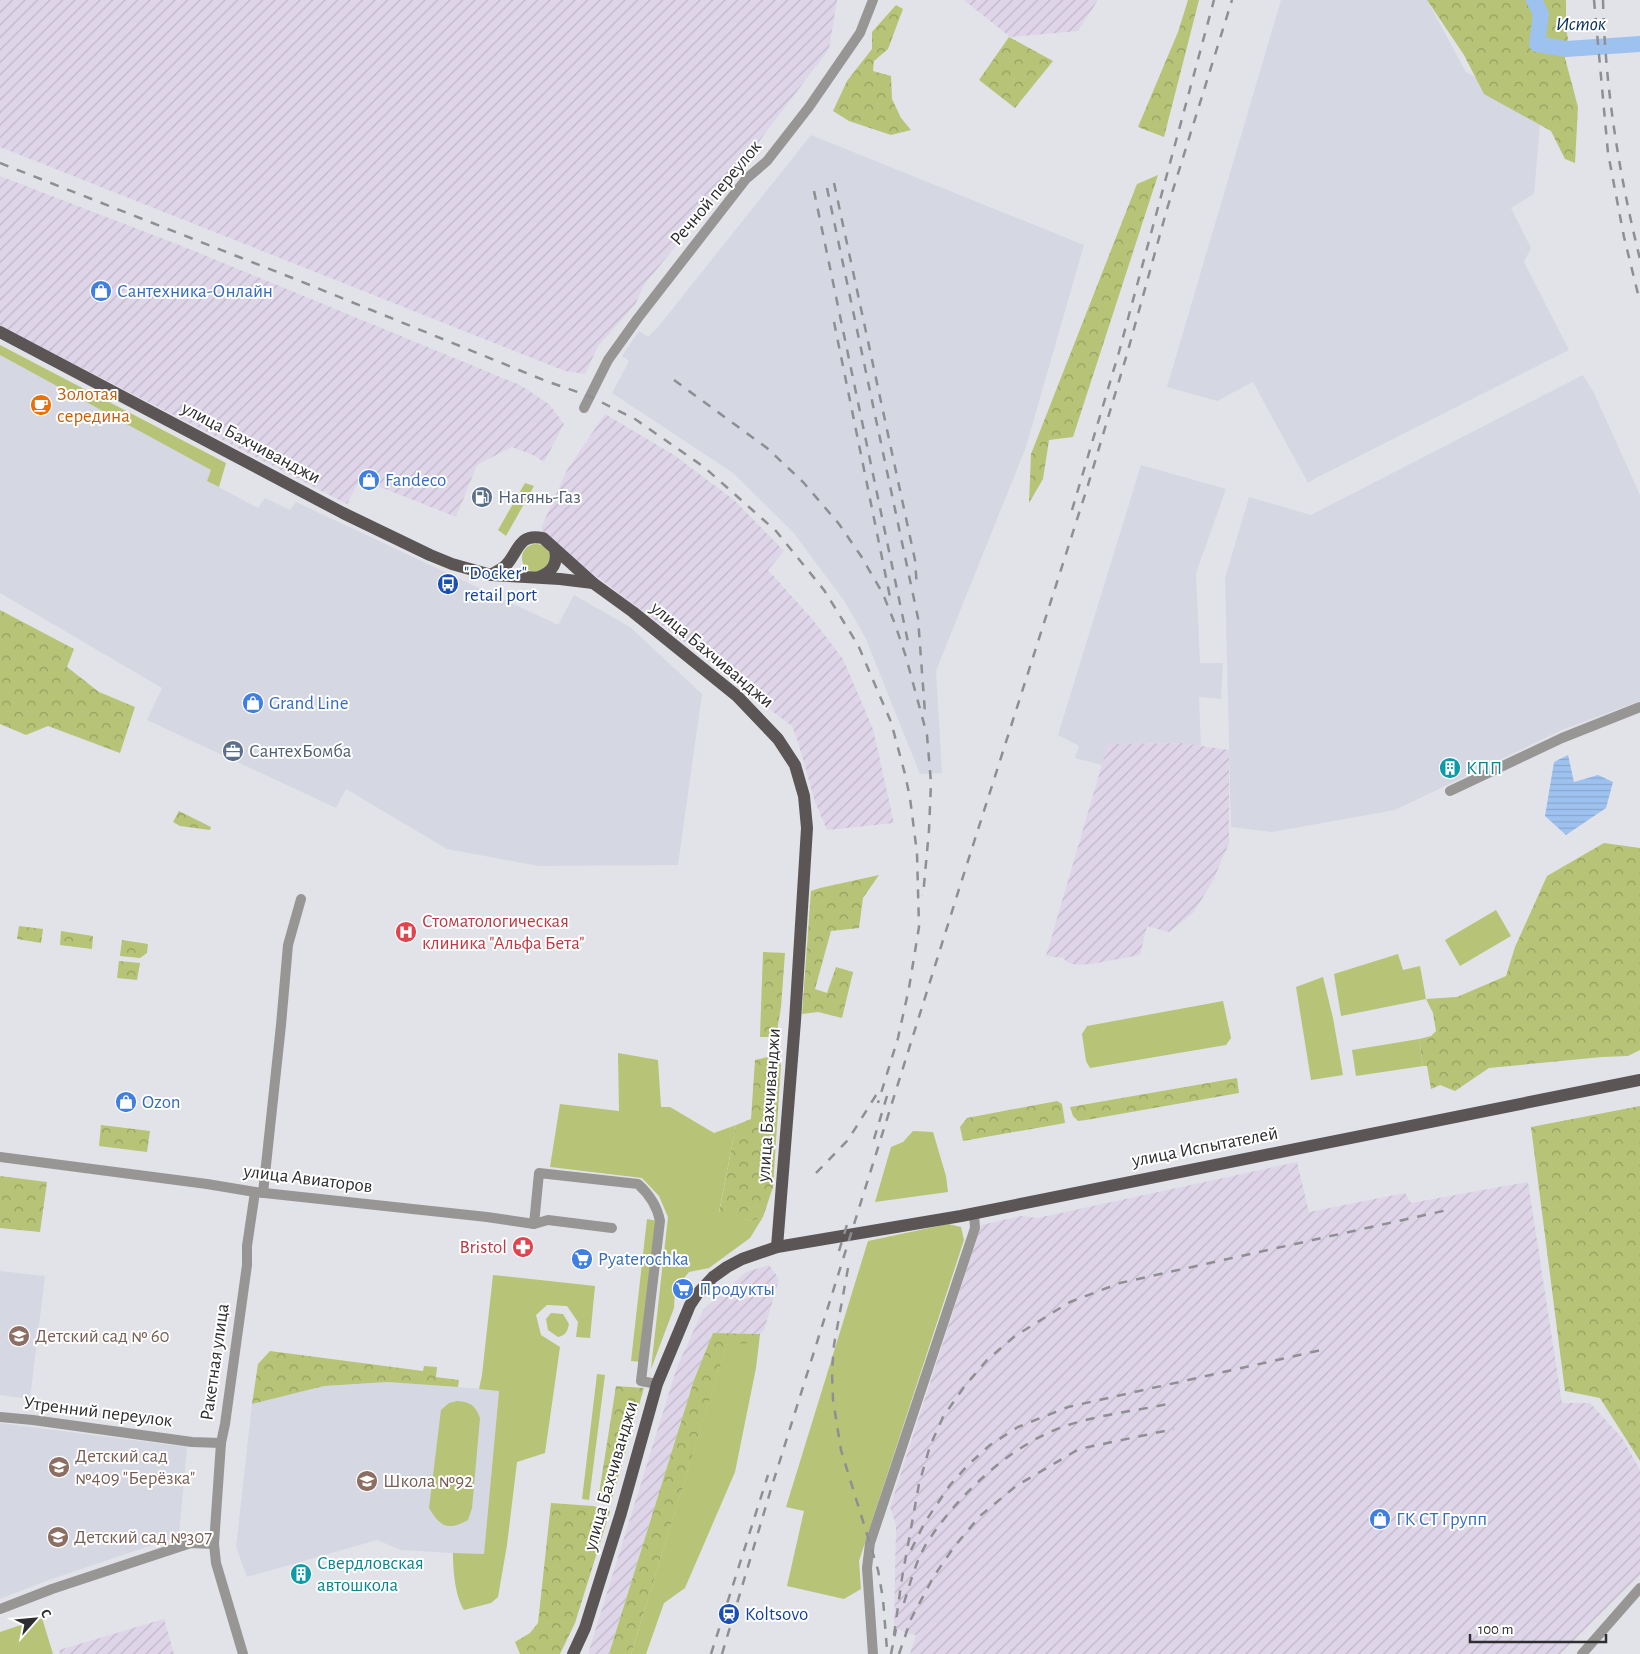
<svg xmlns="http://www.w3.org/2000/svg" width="1640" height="1654" font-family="'Alegreya Sans',sans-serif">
<defs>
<pattern id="industrial-furrows" width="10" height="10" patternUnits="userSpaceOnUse" patternTransform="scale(1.25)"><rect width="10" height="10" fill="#dfd5e9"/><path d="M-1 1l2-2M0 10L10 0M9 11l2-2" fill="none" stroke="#c0b7c8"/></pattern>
<pattern id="forest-crowns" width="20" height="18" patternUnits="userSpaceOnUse" patternTransform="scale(1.25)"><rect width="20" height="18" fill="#b7c376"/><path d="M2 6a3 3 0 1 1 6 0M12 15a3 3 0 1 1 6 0" fill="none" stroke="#959f61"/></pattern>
<pattern id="water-rules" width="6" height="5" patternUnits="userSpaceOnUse" patternTransform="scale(1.25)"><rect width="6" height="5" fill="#9ec2f0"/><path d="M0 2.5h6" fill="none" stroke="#88a7ce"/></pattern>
</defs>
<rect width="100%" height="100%" fill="#e2e3e8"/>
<g fill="#d5d7e3">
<polygon points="1281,0 1427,0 1466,72 1541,112 1534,194 1511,208 1531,248 1524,262 1569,350 1316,478 1308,483 1253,382 1217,401 1167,387"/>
<polygon points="811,135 1084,245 1026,447 936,671 942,773 920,774 866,639 845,602 793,532 733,473 612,393 629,361 622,356 639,331 648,337 658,327"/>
<polygon points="0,355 211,470 207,481 258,508 265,498 290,510 296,502 558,625 574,595 630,627 702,694 678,865 539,866 447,849 346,789 336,808 147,720 162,688 0,593"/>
<polygon points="1583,375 1594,393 1640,495 1640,701 1562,730 1395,810 1272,832 1231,827 1225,578 1249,497 1311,515"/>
<polygon points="1141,465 1226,489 1196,573 1200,663 1223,663 1221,699 1199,697 1201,746 1182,743 1108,744 1102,765 1075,758 1079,746 1058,735"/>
<polygon points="0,1271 45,1276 30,1399 0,1395"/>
<polygon points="386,1382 499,1390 484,1555 401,1550 377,1540 247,1577 236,1547 252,1404 324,1386"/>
<polygon points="0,1423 187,1447 179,1536 49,1580 0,1599"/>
</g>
<g fill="url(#industrial-furrows)">
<polygon points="0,0 837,0 829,49 736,172 644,285 635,305 598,346 585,374 565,371 0,147"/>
<polygon points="964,0 1098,0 1078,31 1010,37"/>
<polygon points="0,176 187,248 520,385 549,404 564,424 544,462 533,455 512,447 477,465 456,517 360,479 347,504 0,326"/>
<polygon points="605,414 674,455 734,500 784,551 768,570 813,620 843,659 873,729 894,823 827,830 815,802 798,742 792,726 724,675 698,652 580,564 545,535 541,528 567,470"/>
<polygon points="1182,743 1229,750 1229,843 1213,881 1193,913 1169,932 1147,926 1140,955 1092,964 1076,965 1067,962 1063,958 1046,956 1108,744"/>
<polygon points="1297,1162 1309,1212 1405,1193 1411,1203 1528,1182 1562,1403 1590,1403 1622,1438 1640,1470 1640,1575 1560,1654 910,1654 916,1635 906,1633 894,1627 896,1525 890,1507 981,1225 1021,1216 1037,1218"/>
<polygon points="769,1265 779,1279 764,1330 760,1334 713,1333 694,1380 609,1654 588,1654 677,1367 703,1310 746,1272"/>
<polygon points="164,1619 174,1654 60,1654 59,1650"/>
</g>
<g fill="#b7c376">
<polygon points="0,345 226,463 219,487 207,481 211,470 0,355"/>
<polygon points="525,483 534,486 506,536 498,530"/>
<circle cx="536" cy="558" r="14"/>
<polygon points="1496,910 1511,936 1460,966 1445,940"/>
<polygon points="1398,954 1403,970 1420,966 1426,999 1341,1016 1334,974"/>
<polygon points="1323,977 1333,1018 1343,1075 1311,1080 1296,987"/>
<polygon points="1223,1001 1231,1038 1226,1045 1090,1068 1086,1061 1082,1034 1087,1026"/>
<polygon points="1419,1039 1423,1066 1356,1076 1352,1050"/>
<polygon points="618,1053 658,1060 661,1107 670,1107 714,1133 736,1125 719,1212 752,1221 763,1217 750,1238 709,1268 689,1272 675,1289 674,1308 651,1369 668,1217 659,1196 642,1178 550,1167 560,1104 619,1111"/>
<polygon points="913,1131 933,1132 946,1176 948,1192 875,1202 891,1147 903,1142"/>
<polygon points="647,1219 658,1221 642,1362 631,1361"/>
<polygon points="948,1224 961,1227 964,1240 859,1561 861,1589 844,1599 787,1586 804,1511 786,1507 868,1241"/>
<path d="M493,1275L595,1286L590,1338L576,1337L578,1322L567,1306L547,1305L536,1315L541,1335L560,1347L545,1453L517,1462L507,1545L498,1597L491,1603L464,1610C455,1596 453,1570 453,1553L484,1554L499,1391L479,1389L482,1375Z"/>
<path d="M551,1313L563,1314L569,1324C567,1332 566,1335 558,1337L548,1330L546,1319Z"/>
<polygon points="727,1343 759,1343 756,1368 735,1472 685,1588 664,1603 646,1654 631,1654"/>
<polygon points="597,1374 605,1375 589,1500 582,1499"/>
<path d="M457,1401C470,1402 475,1405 480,1418L472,1508L468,1520C448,1531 440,1527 429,1508L441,1410L449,1403Z"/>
<polygon points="42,1618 53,1654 0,1654 0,1632"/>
</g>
<g fill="url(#forest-crowns)">
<polygon points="1188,0 1199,0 1164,137 1138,127 1178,32"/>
<polygon points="1427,0 1566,0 1566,30 1568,38 1565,58 1578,107 1575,163 1565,159 1551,131 1484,94 1464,55"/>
<polygon points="896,5 903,9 888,49 874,61 873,71 891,76 892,99 901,118 911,130 891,135 849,121 833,111 847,81 872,49 872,32"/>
<polygon points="1009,37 1053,61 1015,108 979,80"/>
<polygon points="1158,175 1073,437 1049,440 1043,479 1029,503 1031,454 1137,184"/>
<polygon points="0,610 74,649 67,667 99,692 135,707 120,753 48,726 26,735 0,724"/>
<polygon points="179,811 211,827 210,830 180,826 173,822"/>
<polygon points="1604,843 1640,848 1640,1050 1628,1056 1602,1057 1489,1068 1455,1091 1440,1085 1431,1089 1427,1066 1423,1066 1419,1039 1431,1036 1436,1031 1433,1013 1426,999 1457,997 1506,976 1515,947 1547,876"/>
<polygon points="879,875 863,898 859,928 831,931 815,989 827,993 836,967 853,972 842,1018 818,1012 802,1014 811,891 820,888"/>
<polygon points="19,926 43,929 41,943 17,939"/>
<polygon points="61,931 93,936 92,949 60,945"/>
<polygon points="122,940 148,944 147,953 140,958 120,956"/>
<polygon points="763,952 785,953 781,1007 776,1037 760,1037"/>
<polygon points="119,961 140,963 137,980 117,978"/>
<polygon points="772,1056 781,1064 773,1187 763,1217 752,1221 719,1213 736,1125 751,1119 755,1060"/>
<polygon points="1237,1078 1239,1093 1086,1120 1078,1121 1073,1116 1070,1107"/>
<polygon points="1057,1101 1062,1104 1065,1123 963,1141 960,1127 967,1118"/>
<polygon points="1640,1106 1640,1461 1600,1398 1565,1391 1531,1127"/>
<polygon points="101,1125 150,1131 147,1152 99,1146"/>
<polygon points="0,1176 47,1182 40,1232 0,1228"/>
<polygon points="713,1333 760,1334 759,1343 727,1344 631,1654 609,1654 694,1380"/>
<polygon points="270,1351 423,1371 424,1366 437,1367 436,1377 459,1380 458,1387 387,1382 324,1386 252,1404 258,1364"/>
<polygon points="616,1386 644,1388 611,1502 598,1500"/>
<polygon points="551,1503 593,1506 610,1511 575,1623 560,1654 520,1654 515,1642 530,1633 538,1623"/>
</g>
<polygon fill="url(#water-rules)" points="1568,755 1574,782 1598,775 1613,782 1606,808 1566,835 1545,816 1554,762"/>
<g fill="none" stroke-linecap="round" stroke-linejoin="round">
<polyline stroke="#9ec2f0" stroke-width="16" points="1534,0 1541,14 1537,44 1566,49 1640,44"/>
<g stroke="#989695" stroke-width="10">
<polyline points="584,408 608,360 638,318 746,179 767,161 809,107 860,33 873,0"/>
<polyline points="1450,791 1562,738 1640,707"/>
<polyline points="0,1157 207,1184 255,1192 487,1217 534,1224 548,1220 612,1228"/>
<polyline points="263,1193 281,1025 288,945 301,899"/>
<path d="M534,1224L539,1173L638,1184C649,1194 657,1205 660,1221L641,1381L657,1384"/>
<polyline points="0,1417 33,1420 192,1442 221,1443"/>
<polyline points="0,1609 52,1589 191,1543 214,1544"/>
<polyline points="243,1654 216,1563 214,1544 221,1443 225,1424 247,1265 247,1246 255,1192"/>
<polyline points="873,1654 867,1568 870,1543 975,1228 974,1213"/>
<polyline points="1582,1654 1640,1588"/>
</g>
<g stroke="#5b5655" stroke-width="12">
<polyline points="0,332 343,513 430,555 452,564 491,575 560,579 593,583"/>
<path d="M491,575C497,571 503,569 507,564C519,550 519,533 543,538L593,583L633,612L737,696L778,739L795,765L804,796L807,828L795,1021L777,1247"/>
<path d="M539,577C552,572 558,564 555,550"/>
<polyline points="573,1654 585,1628 621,1513 657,1384 690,1305 698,1293 713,1277 727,1267 742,1259 777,1247 961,1216 1640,1080"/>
</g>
<g stroke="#8e8f92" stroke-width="2.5" stroke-dasharray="9 9" stroke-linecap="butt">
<polyline points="1594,0 1608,153 1624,237 1640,302"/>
<path d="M1603,0C1605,87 1619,175 1640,259"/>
<polyline points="0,163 295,279 546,381 589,396 635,419 704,467 776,531 824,590 858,645 891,722 905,774 910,798 917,853 919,927 909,988 898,1038 878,1103"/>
<polyline points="834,183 915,560 917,588"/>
<polyline points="827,188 918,618 925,713"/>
<polyline points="814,191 909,647"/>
<polyline points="834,322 891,602"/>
<polyline points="674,380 767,448 803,482 839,524 861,556 883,594 895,624 906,657 927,735 931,783 929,830 923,896"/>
<polyline points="1072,510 1119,352 1214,0"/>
<polyline points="874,1139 887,1096"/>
<polyline points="816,1173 848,1140 878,1092"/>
<polyline points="839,1251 849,1218"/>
<polyline points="848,1268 834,1345 832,1372 833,1400 841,1450 878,1570 883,1599 887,1650"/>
<polyline points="911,1550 925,1522 950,1485 968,1465 990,1445 1018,1427 1068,1407 1326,1349"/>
<path d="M904,1603C910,1584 915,1564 925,1546C953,1501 1001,1454 1050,1432C1086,1416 1130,1412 1168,1404"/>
<polyline points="894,1635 902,1578 919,1484 930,1446 943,1417 964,1387 987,1360 1015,1336 1070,1302 1120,1283 1452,1209"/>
<polyline points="711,1654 768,1475"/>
<polyline points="722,1654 771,1489 960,886 1088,485 1127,354 1167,209 1232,0"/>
<polyline points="891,1654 896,1629"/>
<polyline points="899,1654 911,1619 934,1576 954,1547 980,1516 1016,1486 1079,1449 1174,1429"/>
</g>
</g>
<defs>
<g id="shop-disc" transform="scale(1.125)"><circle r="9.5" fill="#3f7fe0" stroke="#fff"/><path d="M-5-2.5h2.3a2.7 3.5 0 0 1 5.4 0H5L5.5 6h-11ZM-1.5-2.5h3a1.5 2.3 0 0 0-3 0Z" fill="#fff"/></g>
<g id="cafe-disc" transform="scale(1.125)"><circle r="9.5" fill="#e8710a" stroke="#fff"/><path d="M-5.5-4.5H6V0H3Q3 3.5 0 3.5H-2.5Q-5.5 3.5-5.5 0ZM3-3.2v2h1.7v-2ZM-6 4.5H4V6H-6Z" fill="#fff"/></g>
<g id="fuel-disc" transform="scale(1.125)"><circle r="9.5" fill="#5c6f8a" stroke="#fff"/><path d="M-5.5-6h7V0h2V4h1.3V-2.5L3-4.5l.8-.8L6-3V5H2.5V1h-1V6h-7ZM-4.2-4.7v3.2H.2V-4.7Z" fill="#fff"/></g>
<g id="bus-disc" transform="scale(1.125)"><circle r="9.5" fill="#1a4fb4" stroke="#fff"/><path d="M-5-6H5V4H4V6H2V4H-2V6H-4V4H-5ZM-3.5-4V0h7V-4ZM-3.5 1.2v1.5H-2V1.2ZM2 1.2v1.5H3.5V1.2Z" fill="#fff"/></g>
<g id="office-disc" transform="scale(1.125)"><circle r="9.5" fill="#5c6f8a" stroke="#fff"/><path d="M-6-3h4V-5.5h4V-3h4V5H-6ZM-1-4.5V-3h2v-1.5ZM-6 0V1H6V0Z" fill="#fff"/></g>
<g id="building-disc" transform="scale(1.125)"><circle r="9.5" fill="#0f9aa8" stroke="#fff"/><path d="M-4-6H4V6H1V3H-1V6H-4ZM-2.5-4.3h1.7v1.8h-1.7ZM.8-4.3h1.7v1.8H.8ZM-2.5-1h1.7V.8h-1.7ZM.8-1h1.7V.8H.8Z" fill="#fff"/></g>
<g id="hospital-disc" transform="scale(1.125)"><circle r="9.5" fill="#e0444e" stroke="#fff"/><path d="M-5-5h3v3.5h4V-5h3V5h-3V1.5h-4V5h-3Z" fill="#fff"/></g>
<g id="pharmacy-disc" transform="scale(1.125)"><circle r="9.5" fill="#e0444e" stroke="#fff"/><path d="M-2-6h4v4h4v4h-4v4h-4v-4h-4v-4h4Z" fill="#fff"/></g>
<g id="supermarket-disc" transform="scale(1.125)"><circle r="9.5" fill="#3f7fe0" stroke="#fff"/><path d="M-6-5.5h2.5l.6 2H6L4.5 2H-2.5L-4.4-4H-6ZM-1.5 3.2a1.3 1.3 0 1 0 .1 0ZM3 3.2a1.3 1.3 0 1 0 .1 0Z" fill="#fff"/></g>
<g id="school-disc" transform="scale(1.125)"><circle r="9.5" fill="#8d6e63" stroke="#fff"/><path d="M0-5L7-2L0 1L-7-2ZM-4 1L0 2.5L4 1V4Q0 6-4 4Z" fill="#fff"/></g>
<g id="station-disc" transform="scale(1.125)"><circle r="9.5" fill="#1a4fb4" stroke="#fff"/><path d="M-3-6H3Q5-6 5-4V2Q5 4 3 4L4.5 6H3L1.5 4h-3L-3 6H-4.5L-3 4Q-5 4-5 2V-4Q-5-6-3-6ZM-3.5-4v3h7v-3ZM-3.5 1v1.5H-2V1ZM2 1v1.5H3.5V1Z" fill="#fff"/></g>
</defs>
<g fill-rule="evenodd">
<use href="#shop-disc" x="101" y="291"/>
<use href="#cafe-disc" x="41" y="405"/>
<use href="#shop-disc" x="369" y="480"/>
<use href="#fuel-disc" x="482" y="497"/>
<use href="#bus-disc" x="448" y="584"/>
<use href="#shop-disc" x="253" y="703"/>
<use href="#office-disc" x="233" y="751"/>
<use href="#building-disc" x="1450" y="768"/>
<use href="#hospital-disc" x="406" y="932"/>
<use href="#shop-disc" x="126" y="1102"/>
<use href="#pharmacy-disc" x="523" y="1247"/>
<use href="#supermarket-disc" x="582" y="1259"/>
<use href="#supermarket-disc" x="683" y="1289"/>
<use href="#school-disc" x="19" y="1336"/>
<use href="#school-disc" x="59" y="1467"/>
<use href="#school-disc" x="367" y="1481"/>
<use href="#shop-disc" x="1380" y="1519"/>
<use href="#school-disc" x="58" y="1537"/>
<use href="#building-disc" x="301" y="1574"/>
<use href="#station-disc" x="729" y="1614"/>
</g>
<g text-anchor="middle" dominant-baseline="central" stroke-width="4" stroke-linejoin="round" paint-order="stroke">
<g font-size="19" fill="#2e2e30" stroke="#fff">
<text transform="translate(716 193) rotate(-50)">Речной переулок</text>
<text transform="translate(251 443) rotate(28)">улица Бахчиванджи</text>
<text transform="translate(712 655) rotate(40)">улица Бахчиванджи</text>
<text transform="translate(769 1105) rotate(-86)">улица Бахчиванджи</text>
<text transform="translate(1205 1147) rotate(-11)">улица Испытателей</text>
<text transform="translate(308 1179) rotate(7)">улица Авиаторов</text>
<text transform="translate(215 1362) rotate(-82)">Ракетная улица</text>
<text transform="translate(98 1412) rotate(7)">Утренний переулок</text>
<text transform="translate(611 1476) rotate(-74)">улица Бахчиванджи</text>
</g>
<g font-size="19" fill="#366cbe" stroke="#fff" text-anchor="start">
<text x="117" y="291">Сантехника-Онлайн</text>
<text x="385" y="480">Fandeco</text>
<text x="269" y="703">Grand Line</text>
<text x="142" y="1102">Ozon</text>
<text x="598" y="1259">Pyaterochka</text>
<text x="699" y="1289">Продукты</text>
<text x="1396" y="1519">ГК СТ Групп</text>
</g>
<g font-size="19" fill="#c56008" stroke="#fff" text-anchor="start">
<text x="57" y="394">Золотая<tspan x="57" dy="22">середина</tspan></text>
</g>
<g font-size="19" fill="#4e5e75" stroke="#fff" text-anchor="start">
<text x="498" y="497">Нагянь-Газ</text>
<text x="249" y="751">СантехБомба</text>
</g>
<g font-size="19" fill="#164399" stroke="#fff" text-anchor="start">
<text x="464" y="573">"Docker"<tspan x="464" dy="22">retail port</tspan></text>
<text x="745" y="1614">Koltsovo</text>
</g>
<g font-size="19" fill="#0d838f" stroke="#fff" text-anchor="start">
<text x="1466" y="768">КПП</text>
<text x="317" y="1563">Свердловская<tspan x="317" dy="22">автошкола</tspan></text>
</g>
<g font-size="19" fill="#be3a42" stroke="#fff" text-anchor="start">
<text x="422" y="921">Стоматологическая<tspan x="422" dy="22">клиника "Альфа Бета"</tspan></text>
<text x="507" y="1247" text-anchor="end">Bristol</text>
</g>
<g font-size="19" fill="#785e54" stroke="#fff" text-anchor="start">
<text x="35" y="1336">Детский сад № 60</text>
<text x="75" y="1456">Детский сад<tspan x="75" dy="22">№409 "Берёзка"</tspan></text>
<text x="383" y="1481">Школа №92</text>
<text x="74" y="1537">Детский сад №307</text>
</g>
<g font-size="20" font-style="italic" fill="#073160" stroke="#fff">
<text x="1581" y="24">Исток</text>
</g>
</g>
<g transform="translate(35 1619) rotate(63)" stroke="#ffffff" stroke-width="4" paint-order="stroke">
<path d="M0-4L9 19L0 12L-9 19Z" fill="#2e2e30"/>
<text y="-8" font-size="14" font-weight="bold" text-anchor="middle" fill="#2e2e30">С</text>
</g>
<path d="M1470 1634v8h136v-8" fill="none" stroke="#2e2e30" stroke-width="2.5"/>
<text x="1478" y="1634" font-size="15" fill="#2e2e30" stroke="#ffffff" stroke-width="4" paint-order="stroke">100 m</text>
</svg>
